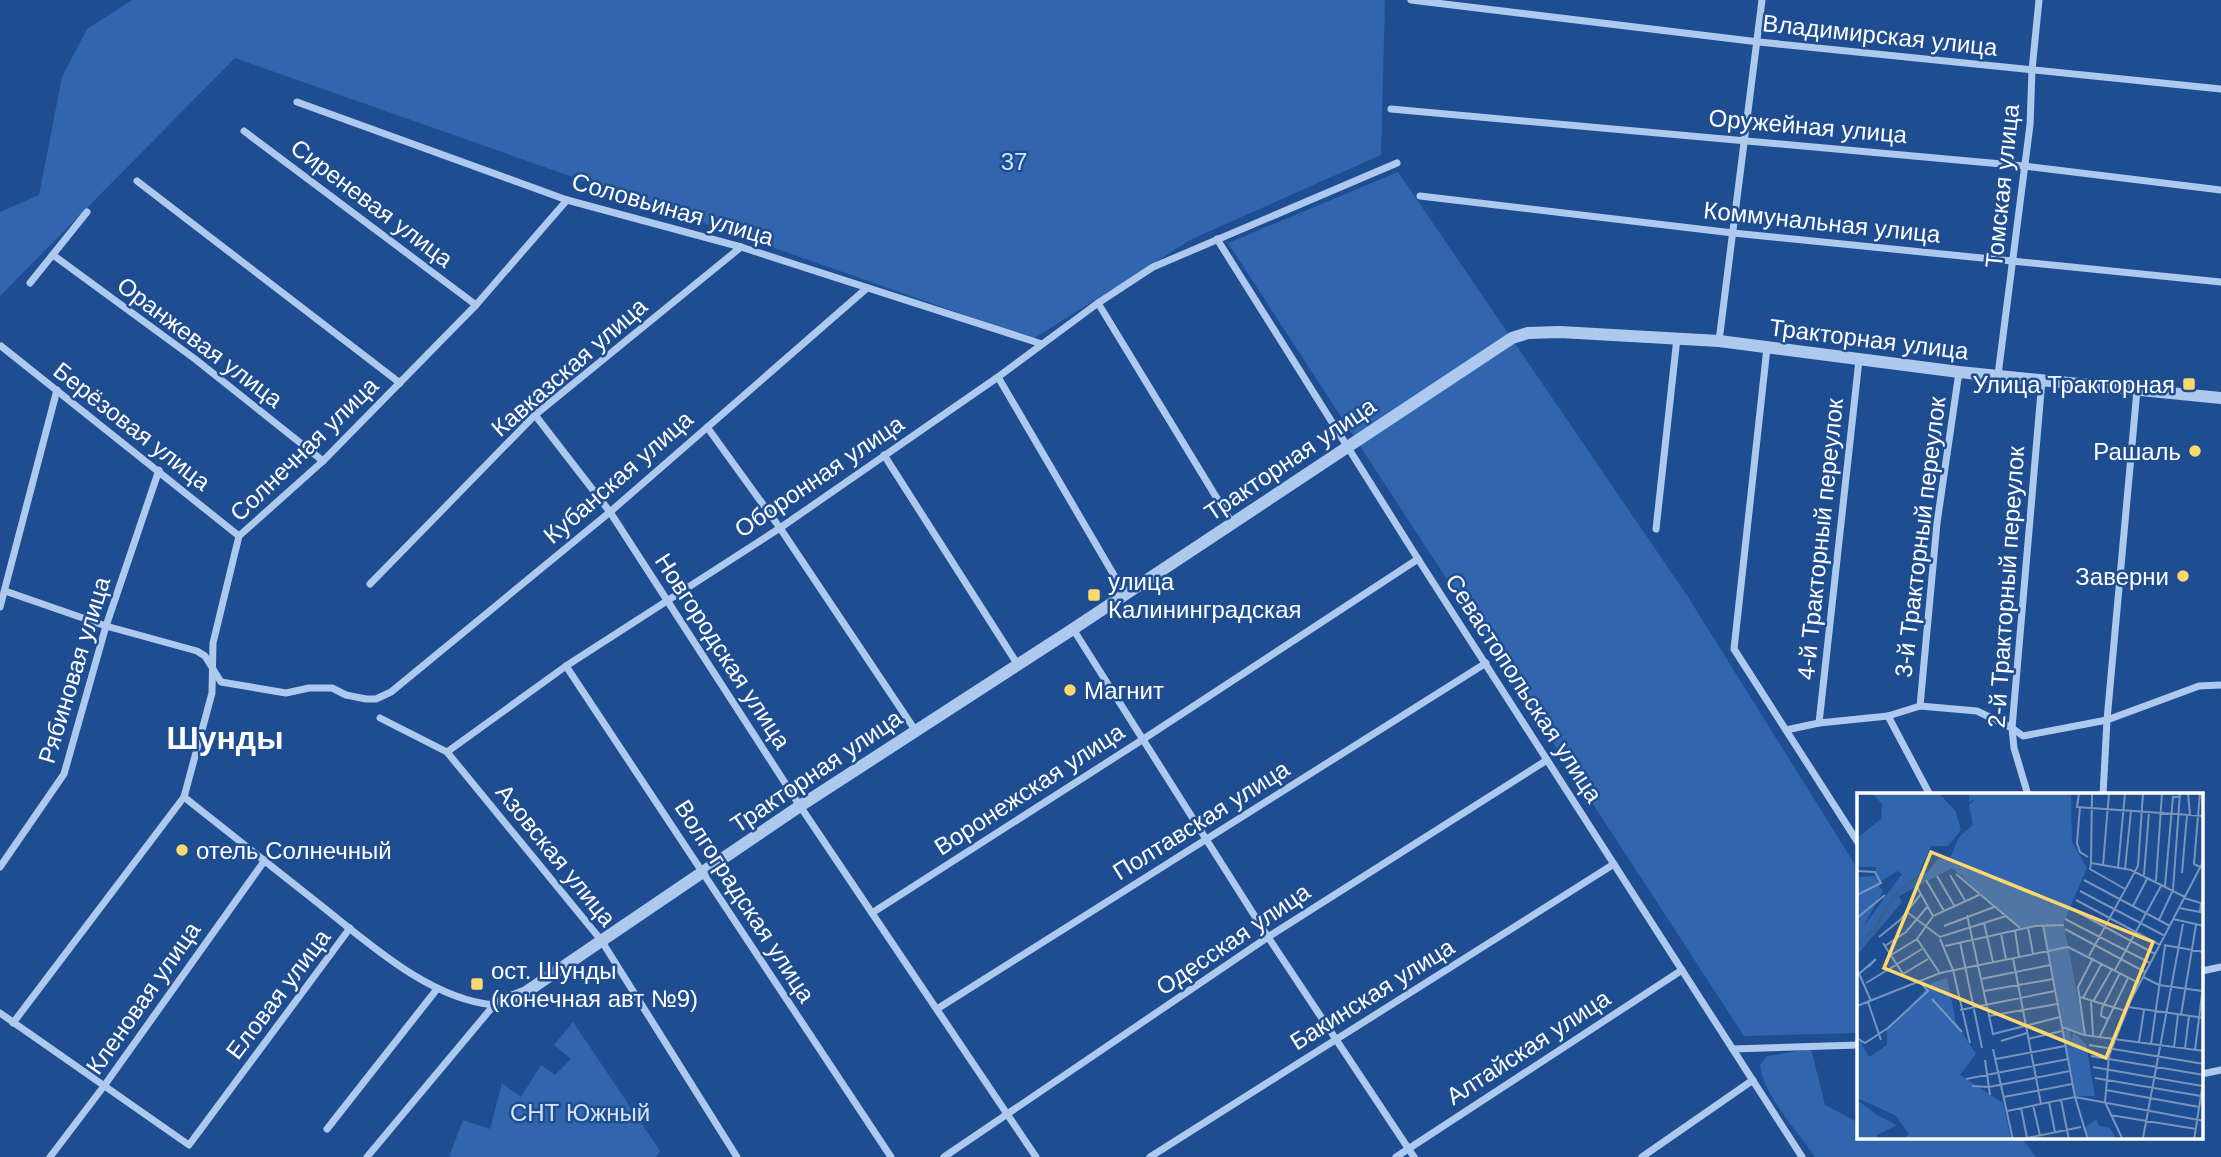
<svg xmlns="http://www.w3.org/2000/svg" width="2221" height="1157" font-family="Helvetica,sans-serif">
<rect width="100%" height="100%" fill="#1e4d91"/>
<g fill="#3166af">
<polygon points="132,0 1385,0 1381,155 1192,239 1033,339 235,58 0,296 0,212 39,195 62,77 87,29"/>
<polygon points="1398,172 1688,597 1859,871 1859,1033 1744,1036 1228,243"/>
<polygon points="573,1022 660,1151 656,1157 449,1157 463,1120 490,1129 502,1083 521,1097 541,1065 555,1075 571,1059 554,1045"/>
<path d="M1811,1049L1825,1105L1859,1123V1138H2022L2036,1157H1815C1798,1132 1763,1095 1760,1065L1767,1056Z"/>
</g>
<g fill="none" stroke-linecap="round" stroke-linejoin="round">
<g stroke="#aec9ee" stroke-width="7">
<polyline points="1411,0 1759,42 2221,89"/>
<polyline points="297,102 567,200 741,247 1042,344"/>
<polyline points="1391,109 2024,166 2221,190"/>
<polyline points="244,131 476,305"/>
<polyline points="137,181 400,383"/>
<polyline points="1420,196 1733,233 2221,282"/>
<polyline points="1217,239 1418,559 1802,1157"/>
<polyline points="53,255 195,359 323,461"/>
<polyline points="30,283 87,212"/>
<polyline points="1098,303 1232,523"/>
<polyline points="1719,341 1762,0"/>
<polyline points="1,346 239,536"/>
<polyline points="1767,348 1734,649 1859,844"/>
<polyline points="1998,375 2030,125 2032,70 2039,0"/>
<polyline points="998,377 1125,594"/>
<polyline points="535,415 610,512 800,806 1036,1157"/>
<polyline points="707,427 780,528 915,730"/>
<polyline points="884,455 1018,665"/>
<polyline points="1656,529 1677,338"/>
<polyline points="370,584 535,415 741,247"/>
<polyline points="5,591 106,626 197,651 205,656 221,682 286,693 309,688 332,688 346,695 366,699 376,699 391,692 610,512 867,288"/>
<polyline points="0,607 57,390"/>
<polyline points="1073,629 1268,937 1414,1157"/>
<polyline points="566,666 891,1157"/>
<polyline points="1920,706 1937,523 1959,372"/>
<polyline points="1888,716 1930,795"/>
<polyline points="380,718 447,752 601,940 737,1157"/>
<polyline points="1819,723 1859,360"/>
<polyline points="1786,730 1819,723 1888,716 1920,706 1977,711 2012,728 2023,736 2107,720 2199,686 2221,685"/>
<polyline points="447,752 566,666 780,528 998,377 1098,303 1153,267 1397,163"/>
<polyline points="2028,795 2014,748 2012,728 2042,380"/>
<polyline points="2103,795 2107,720 2137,390"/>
<path d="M184,797C226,830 267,863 309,896C362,937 426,999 494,1005"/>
<polyline points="0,867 64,774 106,626 159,470"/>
<polyline points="872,913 1142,740 1418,559"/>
<polyline points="2202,971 2221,967"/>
<polyline points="937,1009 1486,663"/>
<polyline points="0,1013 189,1145 350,928"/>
<polyline points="13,1023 184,797 212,693 213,643 239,536 323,461 476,305 567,200"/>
<polyline points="1733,1049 1859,1045"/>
<polyline points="2202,1074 2221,1070"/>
<polyline points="327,1129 437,989"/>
<polyline points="50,1157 104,1086 265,860"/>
<polyline points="367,1157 494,1005"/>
<polyline points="944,1157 1268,937 1547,760"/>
<polyline points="1150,1157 1614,864"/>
<polyline points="1396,1157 1682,970"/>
<polyline points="1642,1157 1753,1080"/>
</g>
<polyline stroke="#aec9ee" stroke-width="12" points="494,1005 526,992 800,806 1073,629 1512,338 1528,333 1560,332 1719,341 1959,372 2221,398"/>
</g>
<g fill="#fdd86d" stroke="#1e4d91" stroke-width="2.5">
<rect x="2182" y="377" width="14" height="14" rx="3.5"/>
<circle cx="2195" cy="451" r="7"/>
<circle cx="2183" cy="576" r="7"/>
<rect x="1087" y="588" width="14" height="14" rx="3.5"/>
<circle cx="1070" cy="690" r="7"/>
<circle cx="182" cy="850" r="7"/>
<rect x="470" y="977" width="14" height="14" rx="3.5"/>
</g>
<g text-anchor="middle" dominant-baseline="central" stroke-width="5" stroke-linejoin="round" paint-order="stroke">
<g font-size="24" fill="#fff" stroke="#1e4d91">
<text transform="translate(1880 35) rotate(6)">Владимирская улица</text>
<text transform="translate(1808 126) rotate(5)">Оружейная улица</text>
<text transform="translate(2002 186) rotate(-84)">Томская улица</text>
<text transform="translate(372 203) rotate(37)">Сиреневая улица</text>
<text transform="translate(673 209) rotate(16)">Соловьиная улица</text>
<text transform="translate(1822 222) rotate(6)">Коммунальная улица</text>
<text transform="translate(1869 339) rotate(7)">Тракторная улица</text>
<text transform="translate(200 342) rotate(37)">Оранжевая улица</text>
<text transform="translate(569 367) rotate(-41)">Кавказская улица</text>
<text transform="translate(132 426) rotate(38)">Берёзовая улица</text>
<text transform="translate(304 449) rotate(-44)">Солнечная улица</text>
<text transform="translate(1290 459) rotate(-34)">Тракторная улица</text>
<text transform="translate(819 476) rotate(-34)">Оборонная улица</text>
<text transform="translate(618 477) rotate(-41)">Кубанская улица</text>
<text transform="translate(1920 537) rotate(-83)">3-й Тракторный переулок</text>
<text transform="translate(1820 539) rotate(-84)">4-й Тракторный переулок</text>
<text transform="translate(2006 587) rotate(-86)">2-й Тракторный переулок</text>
<text transform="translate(723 651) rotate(57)">Новгородская улица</text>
<text transform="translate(74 670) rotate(-73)">Рябиновая улица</text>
<text transform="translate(1524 688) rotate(57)">Севастопольская улица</text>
<text transform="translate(816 771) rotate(-34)">Тракторная улица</text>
<text transform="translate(1029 789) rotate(-33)">Воронежская улица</text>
<text transform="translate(1201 820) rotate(-32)">Полтавская улица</text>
<text transform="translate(556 855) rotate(51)">Азовская улица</text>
<text transform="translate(745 901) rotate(57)">Волгоградская улица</text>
<text transform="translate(1233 939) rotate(-34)">Одесская улица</text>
<text transform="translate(278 994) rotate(-53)">Еловая улица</text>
<text transform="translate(1372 994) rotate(-32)">Бакинская улица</text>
<text transform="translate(143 998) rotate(-55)">Кленовая улица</text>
<text transform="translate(1528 1047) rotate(-33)">Алтайская улица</text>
</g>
<g font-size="24" fill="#d4e4fa" stroke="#1e4d91">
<text x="1014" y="161">37</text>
<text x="580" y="1112">СНТ Южный</text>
</g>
<g font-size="24" fill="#fff" stroke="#1e4d91" text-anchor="start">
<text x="2175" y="384" text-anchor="end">Улица Тракторная</text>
<text x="2181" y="451" text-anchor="end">Рашаль</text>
<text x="2169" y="576" text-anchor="end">Заверни</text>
<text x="1108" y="581">улица<tspan x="1108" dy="28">Калининградская</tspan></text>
<text x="1084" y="690">Магнит</text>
<text x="196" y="850">отель Солнечный</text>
<text x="491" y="970">ост. Шунды<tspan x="491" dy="28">(конечная авт №9)</tspan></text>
</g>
<g font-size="32" font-weight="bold" fill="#fff" stroke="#1e4d91">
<text x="225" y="738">Шунды</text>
</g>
</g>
<g transform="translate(1857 793)">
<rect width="346" height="346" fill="#1e4d91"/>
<path d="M15,0H82L99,19L104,37L91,53H74L62,80H70L81,66L94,63L102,44L116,32L112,12L119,5L112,9V0H214L215,49L230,75L206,131L163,135L95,75L42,103L45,109L0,162V84L19,83V74H0V45L24,26L25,11ZM40,78L45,81L6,134L26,98L20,91ZM187,133H207L228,241L206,233ZM90,185L99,230L119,261L103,282L146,310L154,346H47L52,341L38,322L0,305V250L3,247L12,264L30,252V237L75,190ZM212,237L215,247L216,239L229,251L238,303H219L206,238ZM0,307L20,322L40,332L20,342V346H0ZM239,326L242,333L253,335L259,346H232L226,336Z" fill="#3166af" fill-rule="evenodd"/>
<path fill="none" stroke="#3c5e90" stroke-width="3.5" d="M0,151L19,134L37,103L63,82"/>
<path fill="none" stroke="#7894bd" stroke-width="2" d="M222,0L220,14L347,23M331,0L333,22M343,0L337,71L343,74M223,14L220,50L223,59L231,64M234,70L274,77L328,104M234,70L235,0M234,70L233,76L268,96M246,72L252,0M261,75L268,0M268,76L274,18M0,78L18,79L24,90L0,102M325,80L330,22M99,81L163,135M93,82L109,109M287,82L292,19M80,83L98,114M69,87L87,118M227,87L313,133M299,88L305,0M308,93L316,4H323M60,94L76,123M223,98L308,143M219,107L303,152M276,113L291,84M322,115L343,119L344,110L327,105M215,116L298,161M50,119L83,144L149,123M110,122L136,241L203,224M0,125L28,102M208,126L293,170M316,126L347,133M302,127L316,97L323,0M127,130L136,169M186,132L218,304L231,347M87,133L137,114M171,134L176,161M208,136L288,179M158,137L162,164M144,140L149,167M22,144L43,127L64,101M60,146L82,179M83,146L96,177L113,250M103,149L125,255M26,150L46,181L71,166M307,152L347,159M28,153L49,139L71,113M88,153L178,133L207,132M34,162L60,146L76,123L122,102M232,163L281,73L286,0M156,165L184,311M0,176L14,208M258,177L305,91M3,180L19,166L11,174M286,184L302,192L345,198M124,186L193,172M9,190L65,156M127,198L196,186M223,204L269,218M226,205L245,170M75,206L105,239M234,207L236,243M237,207L255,176M11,209L24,247M0,213L83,180L211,154L282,190M271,214L347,225M103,217L198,198M324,222L339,132M132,223L200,211M251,226L244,223L245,215L263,180M205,234L227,242L347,258M228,242L221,194L236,165M243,243L271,185M0,245L8,250L31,235L71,198L64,190M171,246L205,238M144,248L170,240M282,249L287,217M294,251L308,153M232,252L347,271M317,254L321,222M136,256L156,347M328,256L332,223M338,257L347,186M234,263L347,282M139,266L208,253M128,267L133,302M236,274L345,293M238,285L344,303M109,286L211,266M115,293L132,294L213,278M249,297L342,314M147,304L215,291M204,307L212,347M192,309L198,339M176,312L184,347M164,315L170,345M150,318L218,304L347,328M253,322L339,336M286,345L326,131M160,347L224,334M266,347L248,309L252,263L274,207L347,67M337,347L347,283"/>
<path fill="#fdd86d" fill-opacity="0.15" stroke="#fdd86d" stroke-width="3.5" d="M74,59L296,149L249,265L27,175Z"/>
<rect width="346" height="346" fill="none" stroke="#fff" stroke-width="3.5"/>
</g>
</svg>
